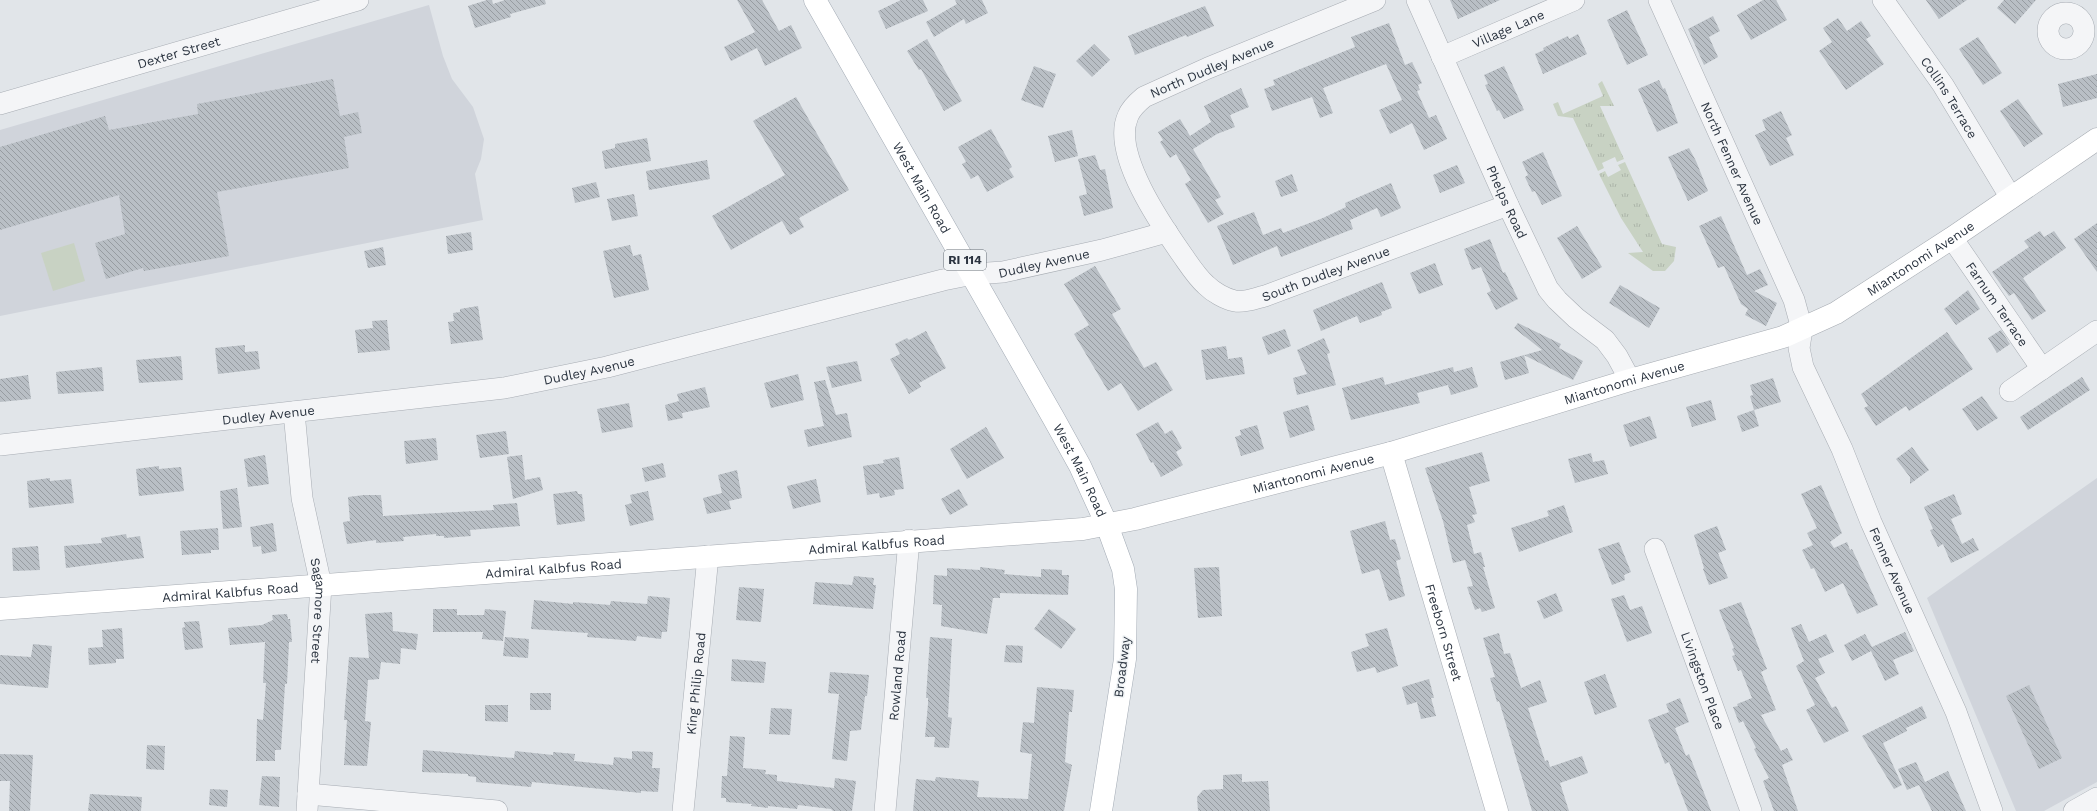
<svg xmlns="http://www.w3.org/2000/svg" width="2097" height="811" font-family="'Work Sans',sans-serif">
<defs>
<pattern id="grass-tufts" width="24" height="20" patternUnits="userSpaceOnUse"><rect width="24" height="20" fill="#c8d2c3"/><path d="M3 7l-1-3M5 7V3M7 7l1-3M15 17l-1-3M17 17v-4M19 17l1-3" fill="none" stroke="#acb5a9"/></pattern>
<pattern id="building-back-hatch" width="6" height="6" patternUnits="userSpaceOnUse"><rect width="6" height="6" fill="#b9bfc5"/><path d="M-1 5l2 2M0 0l6 6M5-1l2 2" fill="none" stroke="#979ca1"/></pattern>
</defs>
<rect width="100%" height="100%" fill="#e1e5e9"/>
<g fill="#d0d4db">
<polygon points="429,5 443,56 452,79 473,107 484,139 481,159 475,174 483,220 0,316 0,130"/>
<polygon points="2097,478 2097,782 2044,811 2016,811 1927,598"/>
</g>
<g fill="url(#grass-tufts)">
<polygon points="1602,81 1614,106 1600,106 1624,159 1617,162 1615,157 1602,163 1604,168 1598,171 1573,118 1558,116 1553,104 1558,102 1563,114 1603,96 1598,84"/>
<polygon points="1625,162 1662,244 1676,247 1674,261 1665,271 1653,271 1628,253 1643,252 1621,218 1599,174 1605,171 1608,177 1621,170 1618,165"/>
</g>
<polygon fill="#c8d2c3" points="74,243 85,281 53,291 41,253"/>
<g fill="url(#building-back-hatch)">
<polygon points="487,0 492,0 493,4 505,0 545,0 546,4 510,14 511,17 475,28 468,6"/>
<polygon points="737,0 762,0 779,31 791,25 802,48 765,66 757,48 731,61 724,47 755,32"/>
<polygon points="901,0 923,0 928,11 886,29 878,11"/>
<polygon points="955,0 982,0 988,13 966,24 964,19 934,37 926,22 957,4"/>
<polygon points="1450,0 1500,0 1458,19"/>
<polygon points="1763,0 1776,0 1787,20 1751,40 1737,15"/>
<polygon points="1926,0 1967,0 1939,19"/>
<polygon points="2004,0 2036,0 2015,24 1997,8"/>
<polygon points="1205,6 1214,26 1187,37 1186,35 1181,37 1135,55 1128,36"/>
<polygon points="1627,10 1648,55 1627,65 1607,20"/>
<polygon points="1713,16 1720,31 1709,37 1718,57 1704,65 1688,29"/>
<polygon points="1838,18 1847,31 1861,21 1871,36 1866,39 1884,64 1846,90 1819,51 1832,42 1823,28"/>
<polygon points="1389,23 1405,65 1412,62 1422,83 1418,85 1420,90 1417,91 1429,118 1436,115 1447,139 1424,150 1412,123 1390,134 1379,110 1402,100 1386,64 1323,88 1333,113 1320,118 1312,97 1272,111 1264,89 1275,85 1273,80 1355,47 1351,37"/>
<polygon points="1578,34 1587,54 1543,74 1535,54 1544,50 1543,48 1568,36 1569,39"/>
<polygon points="1978,37 2002,73 1983,85 1959,49"/>
<polygon points="927,39 962,101 944,111 921,69 919,70 907,51"/>
<polygon points="1094,44 1110,60 1092,77 1076,61"/>
<polygon points="1034,66 1056,74 1043,108 1021,100"/>
<polygon points="1504,66 1524,110 1504,119 1499,110 1497,111 1485,85 1488,84 1484,75"/>
<polygon points="2097,74 2097,98 2063,107 2058,84"/>
<polygon points="333,79 340,116 358,112 362,133 344,137 349,168 217,192 229,256 144,271 143,268 106,279 95,243 125,234 119,195 0,230 0,147 105,116 109,130 198,114 197,104"/>
<polygon points="1659,80 1663,89 1665,88 1678,123 1657,132 1638,89"/>
<polygon points="1241,88 1249,107 1230,115 1235,127 1217,134 1193,149 1221,197 1215,200 1224,214 1208,223 1185,184 1191,180 1176,154 1170,158 1160,142 1163,140 1158,132 1180,119 1190,136 1211,122 1204,106"/>
<polygon points="796,97 849,190 799,218 804,227 790,235 782,221 731,250 712,216 785,175 753,121"/>
<polygon points="2018,99 2043,134 2024,147 2000,111"/>
<polygon points="1781,111 1792,135 1786,138 1794,155 1770,166 1755,135 1766,130 1762,120"/>
<polygon points="991,129 1012,167 1009,169 1014,177 987,192 978,175 971,179 962,164 966,162 958,147"/>
<polygon points="1072,130 1078,156 1055,162 1048,136"/>
<polygon points="647,138 651,161 605,169 602,151 615,148 615,144"/>
<polygon points="1689,148 1696,161 1708,191 1688,201 1668,157"/>
<polygon points="1543,152 1562,196 1542,205 1535,191 1532,192 1525,177 1528,175 1522,162"/>
<polygon points="1095,155 1100,170 1105,169 1113,208 1084,216 1079,196 1087,194 1078,159"/>
<polygon points="707,160 710,179 649,190 646,171"/>
<polygon points="1457,165 1465,183 1440,193 1433,175"/>
<polygon points="1292,174 1298,191 1281,197 1275,181"/>
<polygon points="596,182 600,197 575,203 572,188"/>
<polygon points="1391,183 1401,208 1381,217 1377,208 1350,220 1353,229 1281,257 1277,246 1233,265 1217,226 1254,212 1263,235 1281,228 1283,233 1323,218 1346,207 1345,203"/>
<polygon points="634,194 638,216 612,221 607,199"/>
<polygon points="1721,216 1747,275 1760,269 1768,285 1754,291 1777,303 1766,326 1745,315 1748,309 1741,304 1724,266 1718,268 1699,226"/>
<polygon points="2097,223 2097,272 2074,239"/>
<polygon points="1577,226 1602,267 1582,279 1557,238"/>
<polygon points="2040,231 2044,237 2054,231 2066,248 2023,278 2046,311 2032,320 2014,293 2009,296 1992,272 2029,247 2024,241"/>
<polygon points="471,232 473,250 448,254 446,236"/>
<polygon points="1490,239 1503,273 1505,272 1518,299 1496,310 1487,293 1491,291 1481,267 1472,270 1464,249"/>
<polygon points="630,245 633,256 641,254 649,290 614,298 603,251"/>
<polygon points="383,247 386,265 368,268 364,251"/>
<polygon points="1435,263 1443,285 1419,294 1410,273"/>
<polygon points="1095,266 1121,309 1112,314 1144,368 1156,362 1173,390 1138,411 1121,383 1108,391 1074,334 1089,325 1064,284"/>
<polygon points="1382,282 1392,308 1381,312 1382,315 1360,323 1357,316 1321,331 1313,310"/>
<polygon points="1620,285 1660,308 1649,328 1609,303"/>
<polygon points="1968,290 1980,309 1956,325 1944,309"/>
<polygon points="478,306 483,340 451,344 448,322 454,321 453,313 460,312 460,309"/>
<polygon points="387,320 390,350 358,353 355,330 373,328 372,321"/>
<polygon points="1518,323 1561,344 1559,348 1583,361 1573,380 1524,355 1529,373 1505,380 1500,362 1542,350 1514,328"/>
<polygon points="1285,329 1291,346 1268,355 1262,337"/>
<polygon points="2001,330 2010,344 1997,353 1988,338"/>
<polygon points="926,331 946,368 919,383 921,387 909,394 890,359 900,354 895,344 907,338 909,340"/>
<polygon points="1947,332 1973,369 1909,411 1906,406 1876,426 1864,408 1868,406 1861,394"/>
<polygon points="1324,338 1330,353 1327,354 1336,385 1297,395 1293,378 1307,374 1297,350"/>
<polygon points="245,345 245,352 258,351 260,369 218,374 215,348"/>
<polygon points="1226,346 1228,359 1242,357 1245,374 1206,380 1201,350"/>
<polygon points="181,356 183,380 139,383 136,360"/>
<polygon points="857,361 862,381 832,388 826,367"/>
<polygon points="102,367 104,391 58,394 56,372"/>
<polygon points="1453,367 1454,372 1472,367 1478,387 1451,395 1448,385 1417,393 1420,403 1351,420 1342,388 1383,377 1385,385"/>
<polygon points="798,374 804,400 771,408 764,383"/>
<polygon points="28,375 31,399 0,402 0,379"/>
<polygon points="2082,377 2090,390 2028,430 2020,417"/>
<polygon points="1773,378 1781,402 1754,410 1750,396 1753,395 1750,385"/>
<polygon points="825,380 836,415 847,413 852,437 808,447 804,430 824,426 814,382"/>
<polygon points="705,387 710,407 682,413 681,410 683,418 668,421 665,405 679,401 677,394"/>
<polygon points="1982,396 1998,418 1977,431 1962,409"/>
<polygon points="1711,400 1716,420 1692,427 1686,407"/>
<polygon points="629,403 633,427 602,433 597,409"/>
<polygon points="1308,405 1315,430 1290,438 1283,412"/>
<polygon points="1754,410 1759,426 1742,432 1737,416"/>
<polygon points="1650,416 1657,438 1630,447 1623,425"/>
<polygon points="1158,422 1165,434 1172,430 1182,448 1176,452 1183,465 1161,477 1153,462 1151,463 1136,434"/>
<polygon points="1257,425 1264,449 1241,456 1235,437 1241,435 1240,430"/>
<polygon points="986,427 1004,458 967,479 950,449"/>
<polygon points="506,431 509,454 480,458 476,435"/>
<polygon points="436,438 438,460 406,464 404,441"/>
<polygon points="1912,447 1929,470 1910,484 1910,477 1896,459"/>
<polygon points="1482,452 1490,481 1469,487 1477,514 1472,515 1475,522 1467,525 1474,554 1481,552 1485,567 1483,567 1495,608 1482,612 1480,608 1475,610 1467,587 1473,586 1465,560 1453,563 1443,521 1425,468"/>
<polygon points="1591,453 1593,462 1604,460 1608,474 1575,483 1568,459"/>
<polygon points="265,455 269,484 248,487 244,459"/>
<polygon points="522,455 525,480 540,477 543,490 513,499 507,457"/>
<polygon points="899,457 904,489 894,490 895,495 880,498 879,493 867,495 863,466 884,463 883,460"/>
<polygon points="663,463 666,477 645,482 642,468"/>
<polygon points="159,466 159,469 181,467 184,491 139,496 136,469"/>
<polygon points="737,470 742,498 729,501 731,509 707,514 703,498 722,493 718,475"/>
<polygon points="50,478 50,481 71,479 74,503 29,508 27,481"/>
<polygon points="816,479 821,502 793,509 787,486"/>
<polygon points="1821,485 1842,533 1830,542 1834,548 1847,542 1850,550 1852,549 1878,605 1857,614 1843,583 1825,592 1814,568 1811,569 1802,550 1813,545 1807,533 1817,528 1801,494"/>
<polygon points="237,488 242,527 223,529 220,491"/>
<polygon points="959,489 968,505 950,515 941,499"/>
<polygon points="577,491 578,494 582,494 585,521 557,525 553,494"/>
<polygon points="648,491 654,520 630,526 625,505 632,503 630,495"/>
<polygon points="1954,494 1962,514 1951,519 1962,544 1973,538 1979,550 1951,563 1943,544 1938,547 1930,530 1933,529 1924,507"/>
<polygon points="364,495 381,495 383,516 494,510 493,505 517,503 520,526 470,530 471,536 444,538 444,536 436,536 436,534 403,537 404,541 376,543 376,540 347,544 343,522 350,521 348,497"/>
<polygon points="1564,505 1573,532 1519,552 1511,528 1549,516 1547,511"/>
<polygon points="1385,521 1390,540 1395,539 1401,559 1396,561 1405,596 1389,601 1379,569 1362,574 1350,531"/>
<polygon points="273,523 277,551 262,554 261,546 253,547 250,527"/>
<polygon points="1717,526 1726,550 1718,553 1728,578 1709,585 1703,569 1704,568 1694,535"/>
<polygon points="218,528 219,550 211,550 211,553 182,555 180,531"/>
<polygon points="126,534 127,538 140,536 144,558 66,568 64,546 102,543 101,538"/>
<polygon points="1619,542 1631,572 1624,575 1625,580 1612,585 1598,549"/>
<polygon points="38,546 40,570 13,571 12,548"/>
<polygon points="980,567 1005,570 1004,574 1041,577 1041,569 1062,570 1062,575 1069,575 1068,595 1000,593 1000,598 993,598 987,634 941,626 942,605 933,604 934,575 947,576 947,568 980,570"/>
<polygon points="1219,567 1222,616 1198,618 1194,568"/>
<polygon points="854,576 874,578 873,585 876,585 873,609 813,604 815,582 852,585"/>
<polygon points="739,587 764,589 761,622 736,620"/>
<polygon points="1556,593 1563,611 1544,619 1537,601"/>
<polygon points="1624,595 1630,610 1642,606 1652,633 1627,642 1611,599"/>
<polygon points="648,596 670,598 667,632 662,632 661,639 637,636 636,641 587,637 588,633 531,629 534,600 573,604 573,602 610,605 611,601 647,604"/>
<polygon points="1741,602 1767,669 1761,672 1776,710 1761,715 1781,751 1787,748 1793,760 1782,765 1798,811 1774,811 1763,781 1769,778 1754,749 1756,748 1743,721 1739,723 1733,707 1738,706 1737,704 1752,698 1741,670 1738,671 1732,656 1735,655 1732,649 1734,648 1719,610"/>
<polygon points="433,609 457,609 457,615 484,615 485,609 506,611 503,641 482,639 483,632 433,632"/>
<polygon points="1049,609 1076,629 1061,649 1034,629"/>
<polygon points="392,612 393,631 418,634 416,650 401,648 400,664 381,662 379,679 368,680 365,721 371,722 367,766 344,765 347,720 344,720 349,657 369,658 365,614"/>
<polygon points="287,614 288,619 290,619 292,642 289,642 287,684 285,684 281,750 275,750 275,761 256,761 257,719 263,720 266,683 263,683 265,642 230,645 228,628 262,625 273,620 272,615"/>
<polygon points="199,621 203,648 185,650 182,628 185,627 184,622"/>
<polygon points="1801,624 1809,642 1826,634 1834,652 1818,659 1825,673 1815,678 1832,708 1836,706 1849,731 1824,743 1806,710 1815,705 1796,666 1804,661 1791,628"/>
<polygon points="122,628 124,659 116,659 116,663 89,665 88,648 103,647 102,630"/>
<polygon points="1387,628 1398,666 1377,673 1375,667 1357,672 1351,652 1369,646 1365,634"/>
<polygon points="1905,632 1914,651 1893,660 1899,674 1885,681 1871,651 1852,661 1844,645 1865,634 1872,647"/>
<polygon points="1499,633 1504,654 1510,653 1521,688 1540,680 1547,702 1528,708 1545,761 1548,760 1550,767 1582,756 1588,773 1560,783 1569,811 1532,811 1499,701 1497,702 1490,678 1495,677 1483,638"/>
<polygon points="505,637 529,639 528,658 503,656"/>
<polygon points="930,637 952,639 948,717 952,718 949,748 934,747 935,737 925,737 928,704 928,698 926,698"/>
<polygon points="33,644 52,646 48,688 0,684 0,655 31,657"/>
<polygon points="1006,645 1023,646 1022,663 1004,662"/>
<polygon points="732,659 766,662 764,683 731,681"/>
<polygon points="830,672 869,675 867,696 865,696 861,730 850,731 847,761 832,759 839,694 828,693"/>
<polygon points="1605,674 1617,707 1595,715 1584,682"/>
<polygon points="1429,679 1434,698 1431,698 1436,716 1421,719 1417,702 1407,705 1402,687"/>
<polygon points="2029,685 2062,758 2039,769 2006,696"/>
<polygon points="1037,687 1074,690 1072,712 1069,712 1065,762 1072,765 1064,811 913,811 916,779 935,781 936,777 979,781 977,797 1028,799 1032,754 1020,752 1023,722 1034,723"/>
<rect x="530" y="693" width="21" height="17"/>
<polygon points="1680,698 1689,722 1675,728 1686,756 1689,754 1711,811 1688,811 1669,762 1665,764 1648,720 1669,712 1666,704"/>
<polygon points="485,705 508,705 508,722 485,721"/>
<polygon points="1922,706 1927,718 1906,728 1907,731 1883,743 1902,785 1894,789 1862,736"/>
<polygon points="771,708 792,709 790,735 769,734"/>
<polygon points="730,736 745,737 743,768 766,770 765,774 777,775 777,781 834,788 835,778 856,781 852,811 833,811 831,809 798,805 797,809 768,806 768,808 751,806 752,804 726,802 726,798 721,798 722,776 727,776"/>
<polygon points="147,745 165,746 164,770 146,769"/>
<polygon points="423,750 514,758 515,751 553,755 553,752 575,754 574,761 613,765 614,757 632,759 632,751 653,752 652,768 660,768 658,792 641,791 641,793 532,782 531,787 476,782 476,777 468,776 468,774 422,772"/>
<polygon points="0,754 33,755 30,811 9,811 10,781 0,781"/>
<polygon points="1916,762 1925,782 1948,771 1966,811 1932,811 1919,785 1907,790 1898,769"/>
<polygon points="1242,774 1242,782 1268,781 1270,811 1198,811 1197,797 1203,790 1223,789 1223,775"/>
<polygon points="262,776 280,777 279,807 259,805"/>
<polygon points="210,789 228,790 227,807 209,805"/>
<polygon points="90,794 142,797 141,811 88,811"/>
</g>
<g fill="none" stroke-linecap="round" stroke-linejoin="round">
<g stroke="#a7acb3" stroke-width="22">
<g id="street">
<path id="s1" d="M1375,0L1208,68L1144,97C1138,102 1131,108 1128,116C1111,153 1162,226 1183,256C1190,266 1197,277 1206,285C1213,292 1225,299 1235,301C1245,303 1256,298 1265,296L1508,205"/>
<path id="s2" d="M1417,0L1508,205L1548,289L1557,300L1576,318L1605,340L1617,356L1630,380"/>
<path id="s3" d="M1659,0L1794,300L1802,329L1799,348L1803,367L1842,449L1871,522L1956,712L1992,811"/>
<path id="s4" d="M1883,0L1943,85L2011,198"/>
<circle cx="2066" cy="31" r="18"/>
<path id="s5" d="M1442,57L1574,0"/>
<path id="s6" d="M0,104L358,0"/>
<path id="s7" d="M1952,238L2042,369"/>
<polyline points="2010,391 2097,331"/>
<path id="s8" d="M294,412L302,498L321,585L307,811"/>
<path id="s9" d="M0,445L504,388L607,367L943,280L973,274L1003,272L1102,250L1167,232"/>
<path id="s10" d="M1655,549L1751,811"/>
<polyline points="308,794 497,811"/>
<path id="s11" d="M683,811L708,556"/>
<path id="s12" d="M885,811L909,540"/>
<polyline points="2074,811 2097,798"/>
</g>
</g>
<g stroke="#a7acb3" stroke-width="23">
<g id="secondary">
<path id="s13" d="M1391,453L1497,811"/>
<path id="s14" d="M0,609L1083,529L1135,519L1391,453L1630,380L1783,337L1836,313L1952,238L2097,139"/>
</g>
</g>
<g stroke="#a2aab4" stroke-width="23">
<g id="primary">
<path id="s15" d="M815,0L1054,419L1080,466L1107,525L1123,569L1126,589L1125,659L1101,811"/>
</g>
</g>
<use href="#street" stroke="#f4f5f7" stroke-width="21"/>
<use href="#secondary" stroke="#fff" stroke-width="22"/>
<use href="#primary" stroke="#fff" stroke-width="22"/>
</g>
<g text-anchor="middle" dominant-baseline="central" stroke-width="3" stroke-linejoin="round" paint-order="stroke">
<rect fill="#f1f4f6" stroke="#666e77" stroke-width="1" x="944" y="250" width="42" height="20" rx="3"/>
<g font-size="12" font-weight="bold" fill="#2b3440">
<text x="965" y="260">RI 114</text>
</g>
<g font-size="13" fill="#2b3440" stroke="#f1f4f6">
<text stroke="none"><textPath href="#s5" startOffset="72">Village Lane</textPath></text>
<text stroke="none"><textPath href="#s6" startOffset="186">Dexter Street</textPath></text>
<text transform="translate(1212 68) rotate(-23)">North Dudley Avenue</text>
<text stroke="none"><textPath href="#s4" startOffset="118">Collins Terrace</textPath></text>
<text stroke="none"><textPath href="#s3" startOffset="179">North Fenner Avenue</textPath></text>
<text stroke="none"><textPath href="#s15" startOffset="216">West Main Road</textPath></text>
<text stroke="none"><textPath href="#s2" startOffset="221">Phelps Road</textPath></text>
<text stroke="none"><textPath href="#s14" startOffset="1971">Miantonomi Avenue</textPath></text>
<text stroke="none"><textPath href="#s9" startOffset="1062">Dudley Avenue</textPath></text>
<text stroke="none"><textPath href="#s1" startOffset="597">South Dudley Avenue</textPath></text>
<text stroke="none"><textPath href="#s7" startOffset="80">Farnum Terrace</textPath></text>
<text stroke="none"><textPath href="#s9" startOffset="594">Dudley Avenue</textPath></text>
<text stroke="none"><textPath href="#s14" startOffset="1647">Miantonomi Avenue</textPath></text>
<text stroke="none"><textPath href="#s9" startOffset="270">Dudley Avenue</textPath></text>
<text stroke="none"><textPath href="#s15" startOffset="540">West Main Road</textPath></text>
<text stroke="none"><textPath href="#s14" startOffset="1323">Miantonomi Avenue</textPath></text>
<text stroke="none"><textPath href="#s14" startOffset="879">Admiral Kalbfus Road</textPath></text>
<text stroke="none"><textPath href="#s14" startOffset="555">Admiral Kalbfus Road</textPath></text>
<text stroke="none"><textPath href="#s3" startOffset="620">Fenner Avenue</textPath></text>
<text stroke="none"><textPath href="#s14" startOffset="231">Admiral Kalbfus Road</textPath></text>
<text stroke="none"><textPath href="#s8" startOffset="201">Sagamore Street</textPath></text>
<text stroke="none"><textPath href="#s13" startOffset="187">Freeborn Street</textPath></text>
<text transform="translate(1122 667) rotate(-83)">Broadway</text>
<text stroke="none"><textPath href="#s12" startOffset="136">Rowland Road</textPath></text>
<text stroke="none"><textPath href="#s10" startOffset="140">Livingston Place</textPath></text>
<text stroke="none"><textPath href="#s11" startOffset="128">King Philip Road</textPath></text>
</g>
</g>
</svg>
